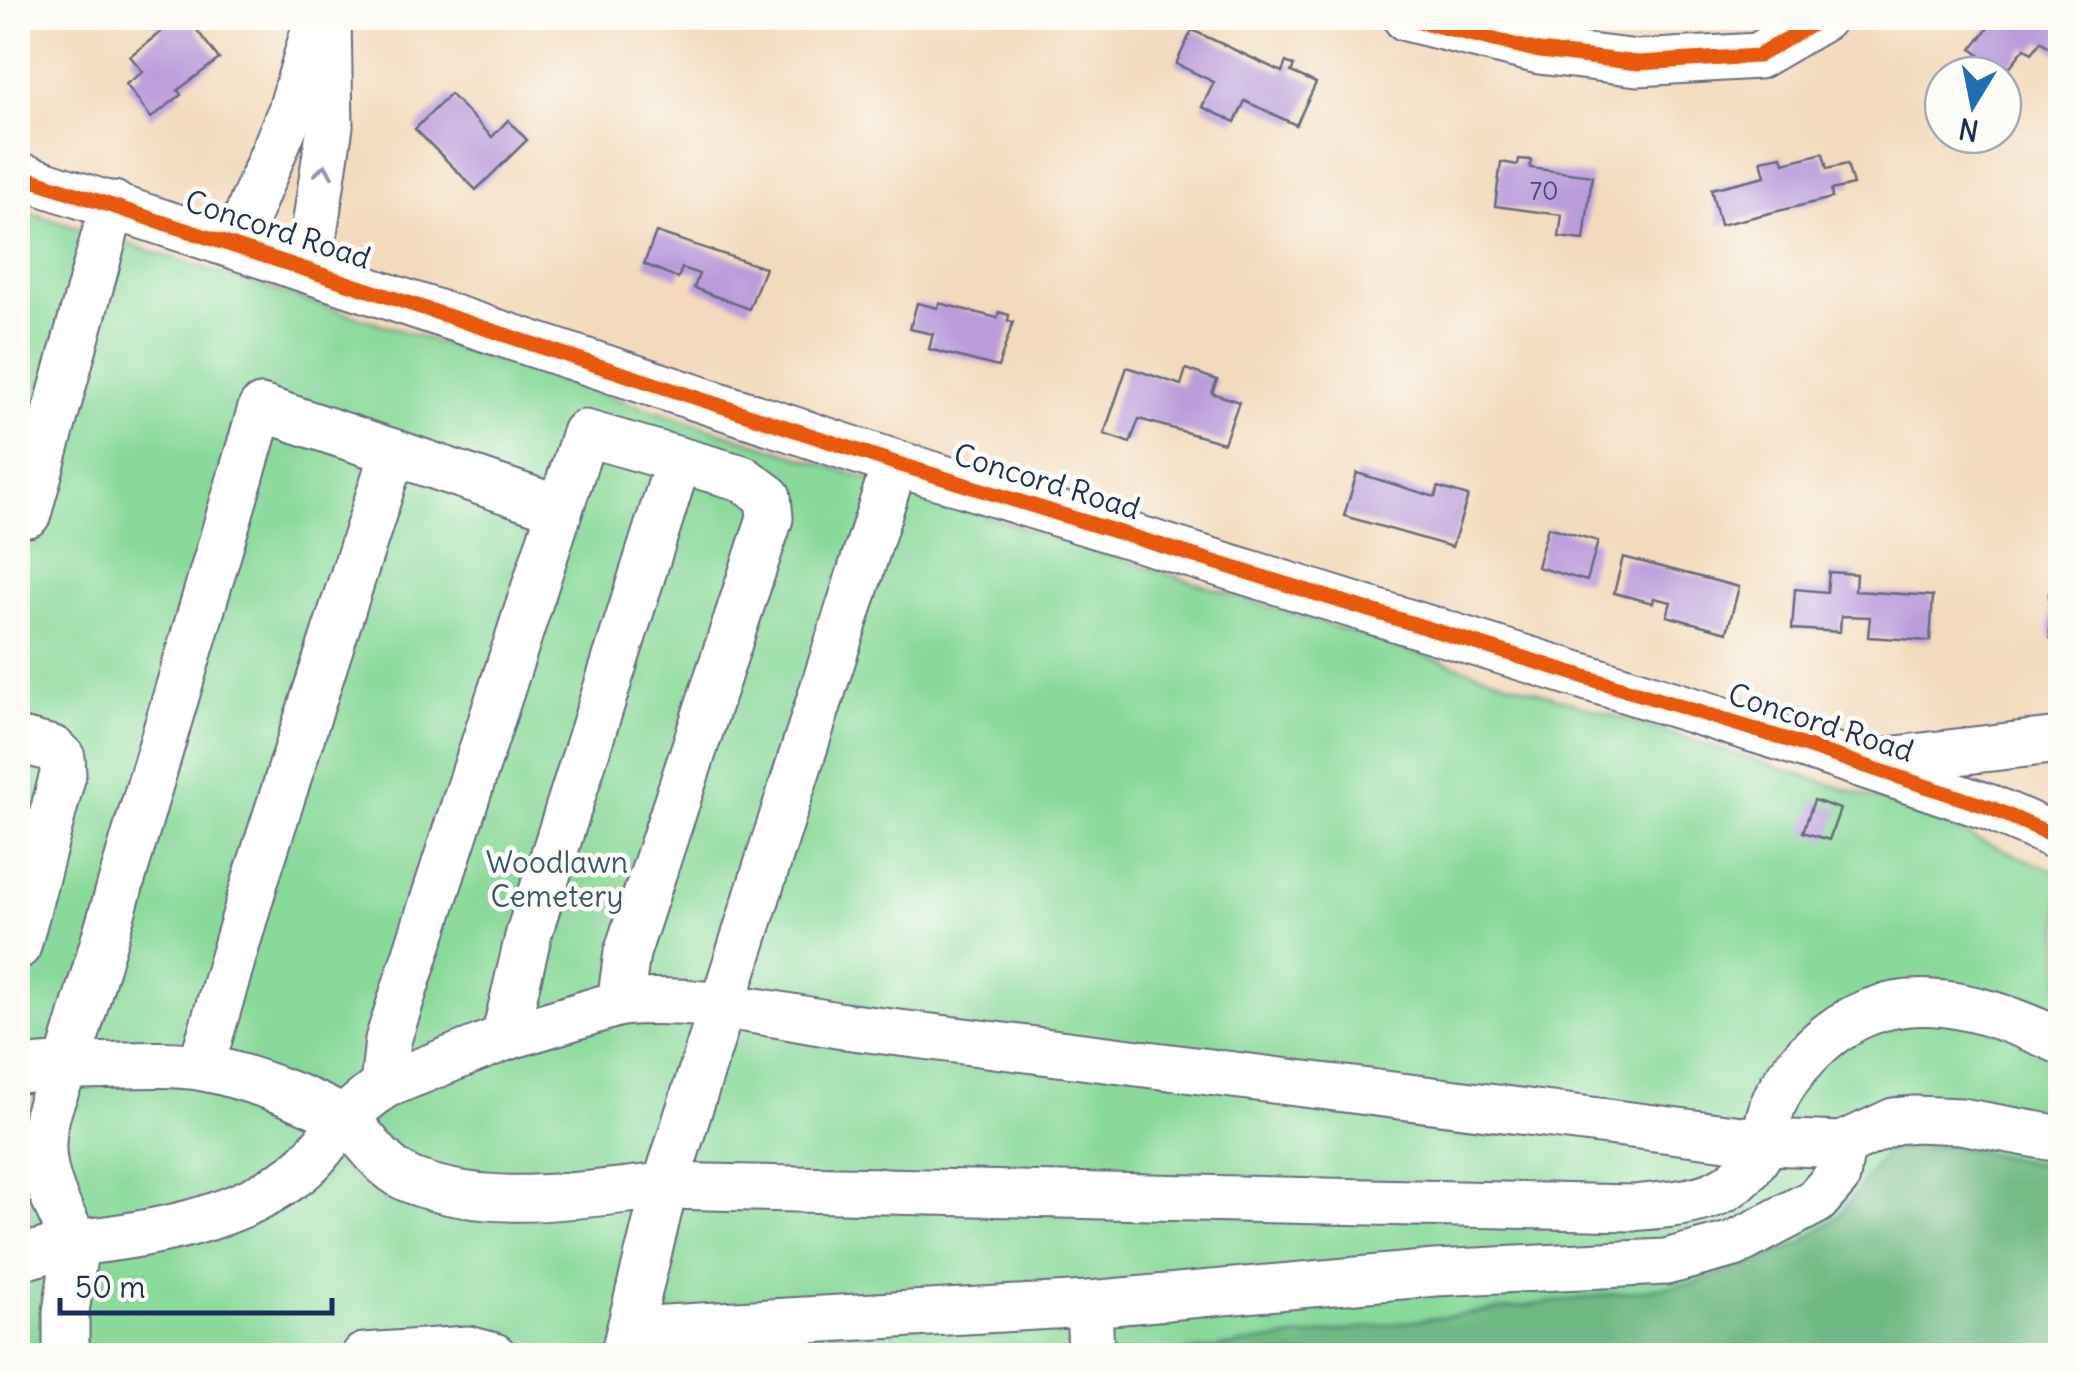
<svg xmlns="http://www.w3.org/2000/svg" width="2078" height="1373" font-family="Delius,sans-serif">
<rect width="100%" height="100%" fill="#fdfcf7"/>
<filter id="ink" filterUnits="userSpaceOnUse"><feTurbulence type="fractalNoise" baseFrequency=".01" numOctaves="2"/><feDisplacementMap in="SourceGraphic" scale="20" xChannelSelector="R" yChannelSelector="G"/><feConvolveMatrix kernelMatrix="1 2 1 2 8 2 1 2 1" color-interpolation-filters="sRGB"/></filter>
<filter id="wash" filterUnits="userSpaceOnUse"><feTurbulence type="fractalNoise" baseFrequency=".0048" numOctaves="4" result="noise"/><feDisplacementMap in="SourceGraphic" scale="40" xChannelSelector="R" yChannelSelector="G"/><feGaussianBlur stdDeviation="2.25" result="paint"/><feColorMatrix in="noise" values="0 0 0 0 0 0 0 0 0 0 0 0 0 0 0 0 0 1.4 0 .05"/><feComposite in="paint" operator="in"/></filter>
<g filter="url(#wash)">
<rect width="100%" height="100%" fill="#f3dabc"/>
<polygon fill="#88d99a" stroke="#52847c" stroke-width="2.5" points="18,209 1892,804 2048,868 2060,875 2060,1355 18,1356"/>
<polygon fill="#6eb982" stroke="#447470" stroke-width="2.5" points="1949,1145 2060,1169 2060,1355 1162,1355 1696,1283 1797,1246 1839,1216 1888,1150"/>
<g id="blocks">
<g fill="#bb9cdb">
<polygon points="159,18 178,18 184,25 190,21 219,59 178,90 181,95 151,118 126,84 143,72 130,56 161,32 153,22"/>
<polygon points="1986,18 2060,18 2060,50 2057,54 2041,41 2032,53 2025,48 2003,75 1972,49 1992,23"/>
<polygon points="1192,30 1282,72 1286,62 1294,66 1291,72 1316,83 1296,125 1245,101 1235,122 1202,107 1214,82 1176,64"/>
<polygon points="450,94 492,137 508,120 527,140 476,190 415,129"/>
<polygon points="1823,153 1827,169 1847,164 1853,185 1831,190 1832,198 1720,225 1711,189 1765,176 1761,160 1782,156 1784,163"/>
<polygon points="1519,159 1531,160 1530,168 1592,176 1584,240 1559,237 1562,215 1495,206 1501,162 1518,165"/>
<polygon points="656,232 765,268 749,309 694,288 699,274 682,268 678,278 644,264"/>
<polygon points="917,303 938,308 939,303 997,318 999,312 1009,315 1008,321 1013,322 998,367 929,349 933,334 910,329"/>
<polygon points="1127,367 1181,385 1186,369 1217,380 1212,393 1239,402 1224,443 1139,419 1130,443 1104,434"/>
<polygon points="1357,473 1435,497 1438,487 1468,496 1452,547 1344,516"/>
<polygon points="1548,527 1598,541 1587,581 1537,567"/>
<polygon points="1623,557 1739,587 1727,632 1667,616 1671,602 1654,598 1653,603 1614,593"/>
<polygon points="1829,572 1856,574 1855,591 1933,596 1930,641 1868,637 1870,617 1841,616 1840,632 1792,629 1795,589 1827,592"/>
<polygon points="2049,593 2060,593 2060,638 2050,638"/>
<polygon points="1814,800 1840,809 1829,840 1803,832"/>
</g>
</g>
</g>
<g filter="url(#ink)">
<use href="#blocks" fill-opacity="0" stroke="#676b7f" stroke-width="2.5"/>
<g fill="none" stroke-linecap="round" stroke-linejoin="round">
<g stroke="#676b7f" stroke-width="49">
<g id="minor">
<polyline points="1406,18 1539,51 1638,63 1758,56 1823,18"/>
<polyline points="18,175 895,463 1785,739 1991,808 2060,838"/>
<polyline points="236,243 291,110 316,24"/>
<polyline points="309,267 330,126 328,18"/>
<path d="M560,509L585,433L742,478L768,497L770,518L627,953L620,1003C695,996 770,1014 844,1026L1766,1142C1735,1202 1694,1202 1633,1208L665,1186L895,463"/>
<polyline points="28,514 113,204"/>
<polyline points="18,740 53,749 62,758 63,774 18,946"/>
<polyline points="1879,761 2060,740"/>
<polyline points="504,1038 620,1003"/>
<path d="M2060,1041C1972,1001 1883,974 1807,1055C1782,1082 1767,1105 1766,1142L1842,1145L1894,1121L1915,1119L1961,1121L2060,1139"/>
<path d="M201,1067L257,875L393,452L261,408L67,1066C109,1067 164,1061 204,1068C242,1075 307,1098 341,1118C365,1132 378,1169 415,1182C495,1211 582,1194 665,1186L623,1356"/>
<path d="M18,1070L67,1066C29,1141 39,1173 76,1243C152,1234 233,1221 296,1174C316,1159 327,1140 342,1122C353,1108 370,1097 383,1086L388,1040L560,509L393,452"/>
<polyline points="383,1086 504,1038 529,933 678,462"/>
<polyline points="18,1258 76,1243 66,1312 66,1356"/>
<polyline points="1089,1304 1091,1356"/>
<polyline points="630,1330 1089,1304 1435,1273 1666,1262 1734,1244 1816,1201 1837,1177 1842,1145"/>
<polyline points="364,1356 468,1349 494,1356"/>
</g>
</g>
<use href="#minor" stroke="#fff" stroke-width="45"/>
<g stroke="#fdfcf7" stroke-width="21">
<g id="cycleway">
<polyline points="1406,18 1539,51 1638,63 1758,56 1823,18"/>
<polyline points="18,175 895,463 1785,739 1991,808 2060,838"/>
</g>
</g>
<use href="#cycleway" stroke="#e8590c" stroke-width="15"/>
</g>
<defs><path id="oneway-chevron" d="M-2-3.5L2.5 0L-2 3.5" fill="none" stroke-width="1.6" stroke-linecap="round" stroke-linejoin="round" transform="scale(2.5)"/></defs>
<use stroke="#8d97ae" href="#oneway-chevron" transform="translate(324 171) rotate(-82)"/>
</g>
<g text-anchor="middle" dominant-baseline="central" stroke-width="9" stroke-linejoin="round" paint-order="stroke">
<g font-size="25" fill="#434a7d">
<text x="1544" y="191">70</text>
</g>
<g font-size="30" fill="#1b2f5e" stroke="#fdfcf7">
<text transform="translate(278 229) rotate(18)">Concord Road</text>
<text transform="translate(1047 481) rotate(17)">Concord Road</text>
<text transform="translate(1821 722) rotate(18)">Concord Road</text>
</g>
<g font-size="30" fill="#365a6d" stroke="#fdfcf7">
<text x="557" y="862">Woodlawn<tspan x="557" dy="34">Cemetery</tspan></text>
</g>
</g>
<rect width="2078" height="1373" fill="none" stroke="#fdfcf7" stroke-width="60"/>
<g transform="translate(1973 105) rotate(190)"><circle r="48" fill="#fdfcf7" stroke="#a3aaba" stroke-width="2.5"/>
<path d="M0-8L18 38L0 25L-18 38Z" fill="#1f6fb2"/>
<text y="-15" font-size="28" font-weight="bold" text-anchor="middle" fill="#1b2f5e">N</text>
</g>
<path d="M60 1298v15h272v-15" fill="none" stroke="#1b2f5e" stroke-width="5"/>
<text x="75" y="1298" font-size="30" fill="#1b2f5e" stroke="#fdfcf7" stroke-width="8" paint-order="stroke">50 m</text>
</svg>
